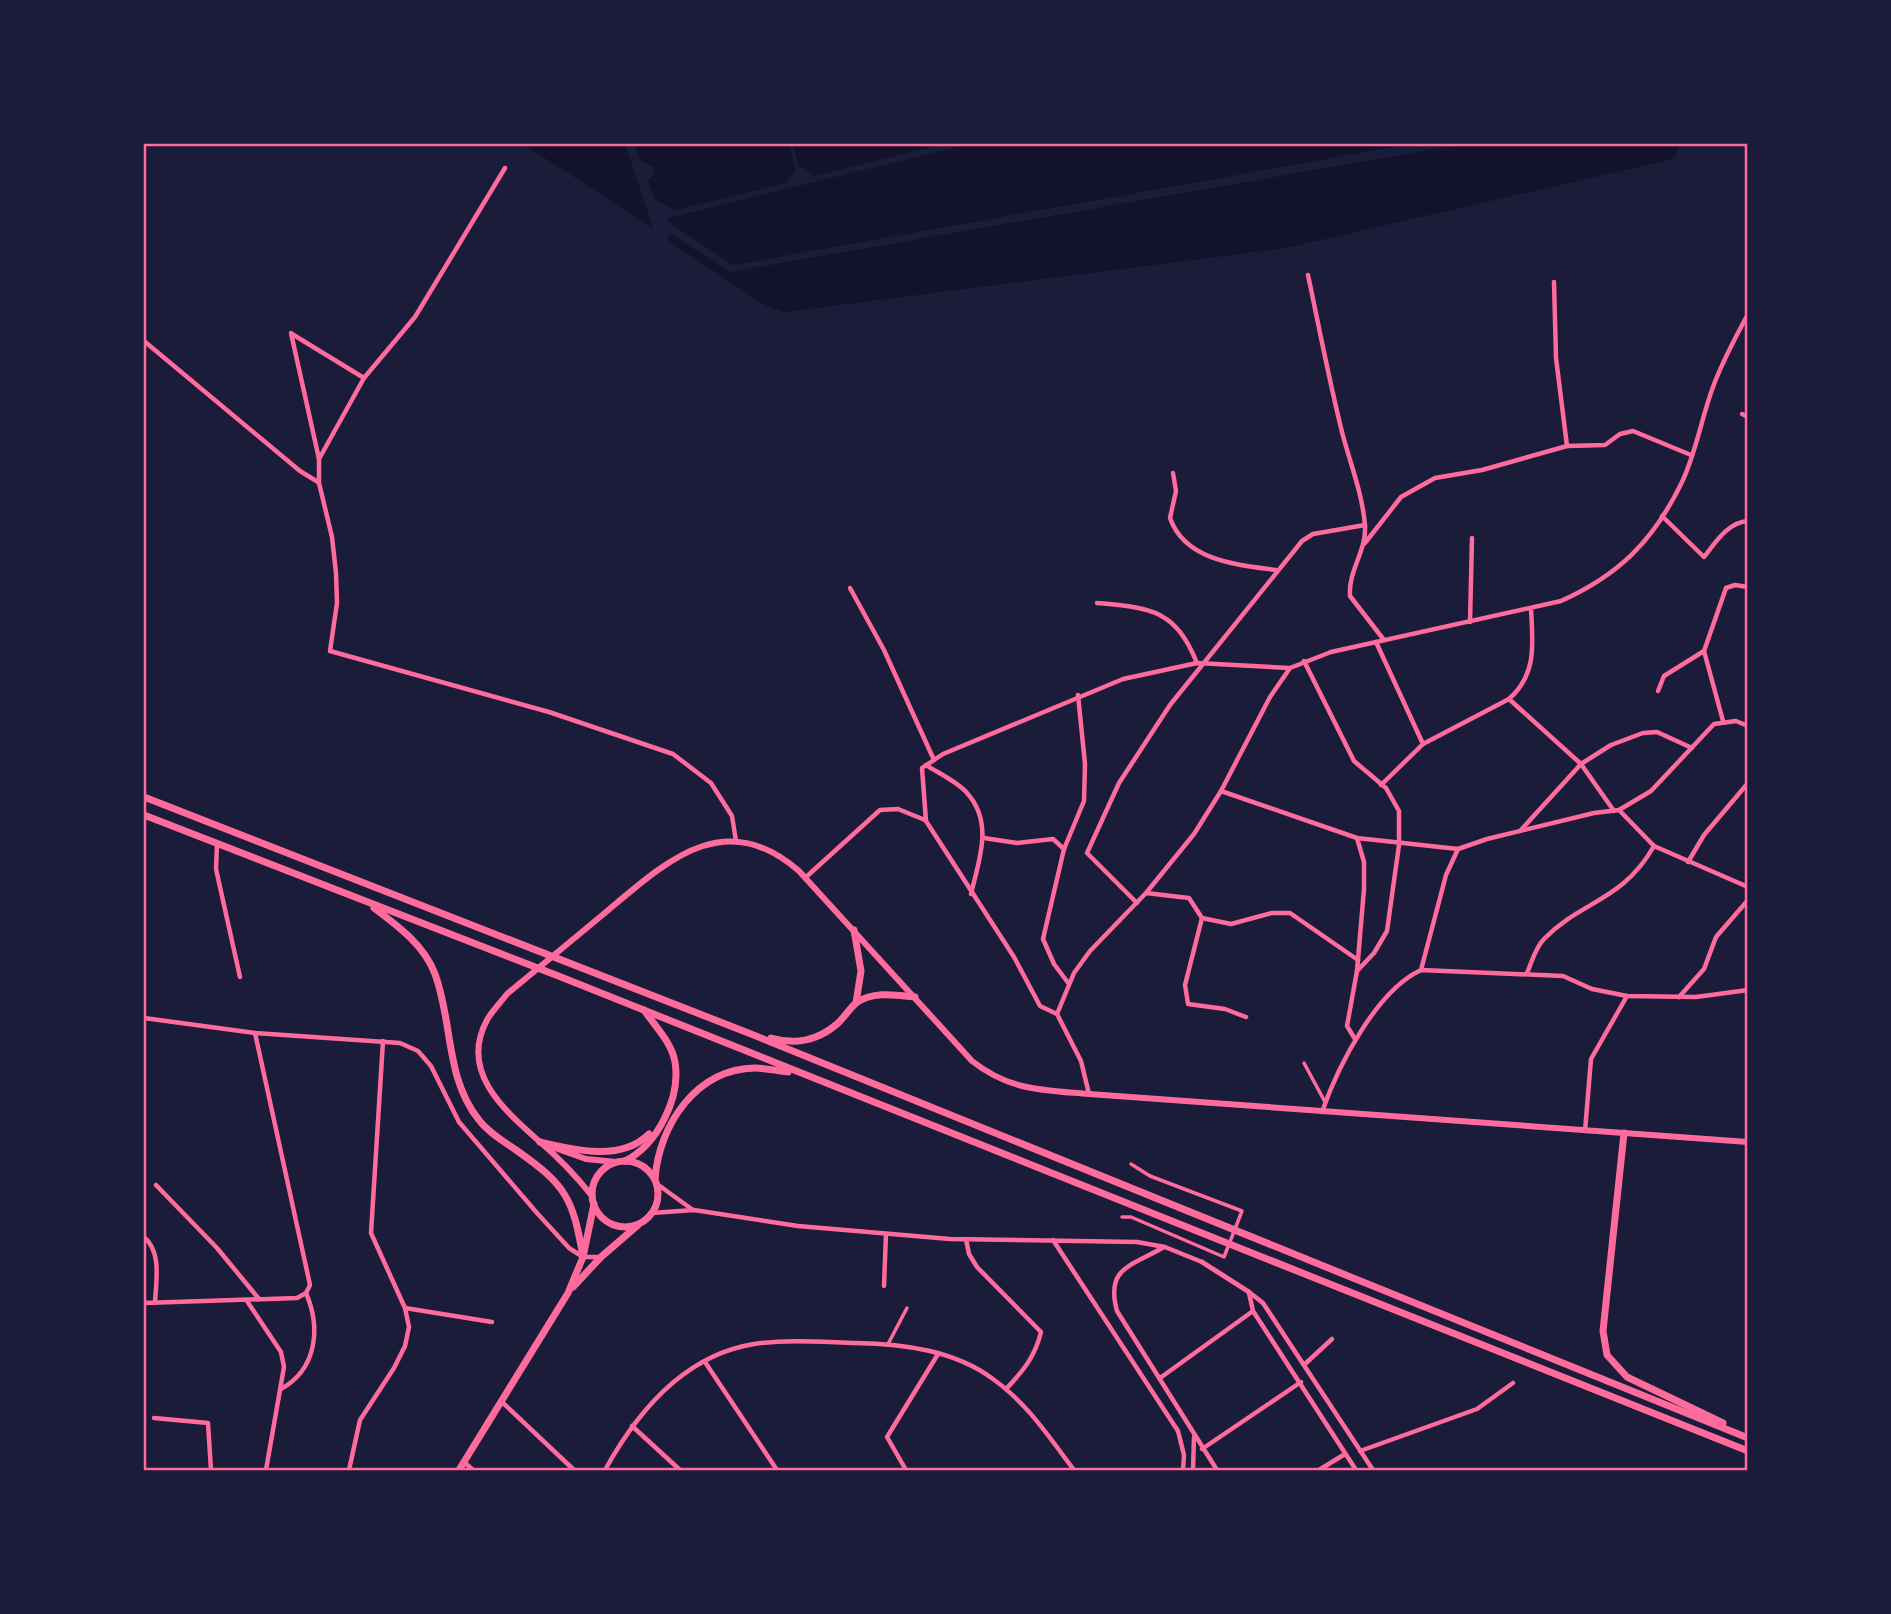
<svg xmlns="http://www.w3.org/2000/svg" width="1891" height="1614" font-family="Karla,sans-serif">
<rect width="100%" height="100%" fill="#1b1b3a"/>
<g fill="#12122b">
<polygon points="523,144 625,144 653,228"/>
<polygon points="635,144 789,144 796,170 787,183 675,210 655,200 648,180 655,173 653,167 640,160"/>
<polygon points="792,144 943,144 815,176 798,165"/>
<polygon points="969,144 1410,144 733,265 667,221 668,218"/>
<polygon points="1464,144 1682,144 1673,159 1286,248 784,312 766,306 667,240 671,234 730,272"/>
</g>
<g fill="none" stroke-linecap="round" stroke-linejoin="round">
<g stroke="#ff6b9d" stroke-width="3.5">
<polyline points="1304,1063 1325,1102"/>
<polyline points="1122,1217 1131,1217 1224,1257 1242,1211 1150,1176 1131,1164"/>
<polyline points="888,1344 907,1308"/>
</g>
<g stroke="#ff6b9d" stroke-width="4.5">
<polyline points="505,168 415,317 364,378 319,459 319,483 332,537 336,573 337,603 330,651 549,712 673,754 711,783 732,816 736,841"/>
<path d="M1308,275C1319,327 1329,380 1342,432C1350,463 1362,492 1365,525C1367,551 1348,570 1350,596L1384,640"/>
<polyline points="1554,282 1556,358 1567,446"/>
<polyline points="291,333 319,459"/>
<polyline points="292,334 364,378"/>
<polyline points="144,341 300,471 318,482"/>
<polyline points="1742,414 1748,417"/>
<path d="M1173,473L1176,491L1170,518C1185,561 1238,565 1276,570"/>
<path d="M1662,516L1704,557C1715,543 1728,522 1748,521"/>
<polyline points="1365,543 1401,497 1435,478 1482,470 1567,446 1605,445 1620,434 1633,431 1691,455"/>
<polyline points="850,588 884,650 934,760"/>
<path d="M1097,603C1151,608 1175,609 1197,663"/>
<polyline points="1470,622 1472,538"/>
<polyline points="1376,642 1423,744"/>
<polyline points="1304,661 1354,761 1386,788 1399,811 1399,845 1387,931 1374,953 1357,971"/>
<polyline points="1658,691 1664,676 1704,651"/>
<polyline points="1509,699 1581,764 1614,811"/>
<polyline points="1723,721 1704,651 1726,588 1735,585 1748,587"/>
<path d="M926,765C938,773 958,782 967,793C994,823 979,860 971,894"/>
<path d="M1381,785L1423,744L1509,699C1537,674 1533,644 1531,609"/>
<polyline points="1221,791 1357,838 1458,849"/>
<polyline points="1521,830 1581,764 1611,745 1643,733 1657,732 1692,748"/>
<polyline points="984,838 1017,843 1053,839 1064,849"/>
<polyline points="217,844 216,869 240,977"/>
<polyline points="1654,846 1748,887"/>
<polyline points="1688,862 1704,835 1748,783"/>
<polyline points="805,878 880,810 898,809 925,820"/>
<polyline points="1146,893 1189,898 1202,918 1185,985 1188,1004 1225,1009 1246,1017"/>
<polyline points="1137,903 1087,853 1119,783 1170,705 1302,541 1313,534 1365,525"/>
<polyline points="1202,918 1231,924 1272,913 1290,913 1358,960"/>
<polyline points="1421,970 1446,875 1458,849 1487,839 1594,813 1619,810 1651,791 1714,724 1736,721 1748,726"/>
<path d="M1527,973C1532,962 1535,948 1544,939C1582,900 1622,902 1654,846L1619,810"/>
<polyline points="1069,984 1054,964 1043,939 1064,849 1084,801 1085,764 1078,695"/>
<polyline points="1679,997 1704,969 1716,937 1748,900"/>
<path d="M1057,1014L1074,973L1090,951L1146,893L1194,834L1221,791L1270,697L1290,668L1331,652L1561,601C1619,575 1653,541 1681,484C1696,454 1701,419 1713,387C1722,362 1735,338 1748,314"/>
<polyline points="144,1018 255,1033 400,1043 418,1051 431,1066 459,1122 537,1213 569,1248 583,1257 601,1257"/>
<polyline points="1355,1039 1347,1026 1357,971 1364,889 1364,862 1357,838"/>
<polyline points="1089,1094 1081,1061 1057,1014 1040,1006 1014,957 926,821 922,768 943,754 1123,679 1197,663 1289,668"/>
<path d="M1322,1112C1338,1066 1376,991 1421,970L1563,976L1592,989L1627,996L1696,997L1748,990"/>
<polyline points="1585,1131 1591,1059 1627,996"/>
<polyline points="657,1184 693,1210"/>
<polyline points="156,1185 217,1248 259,1299"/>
<polyline points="652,1213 694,1210 798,1226 950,1239 1137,1242 1165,1247 1202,1262"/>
<path d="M144,1237C162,1252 156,1281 155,1303"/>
<path d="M966,1239L969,1254L977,1267L1041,1332C1035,1357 1023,1371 1006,1389"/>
<polyline points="1053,1240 1178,1431 1184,1455 1183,1470"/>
<path d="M1164,1247C1132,1266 1105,1267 1117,1311L1217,1470"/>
<polyline points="884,1286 886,1234"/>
<polyline points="1249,1292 1263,1303 1373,1470"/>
<polyline points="1249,1293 1253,1311 1356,1470"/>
<polyline points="247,1301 281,1352 284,1367 266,1470"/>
<polyline points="144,1303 297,1298 306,1293 310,1285 255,1033"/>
<polyline points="405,1308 492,1322"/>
<polyline points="705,1362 777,1470"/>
<polyline points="1305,1364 1332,1339"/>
<polyline points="1160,1378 1253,1311"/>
<path d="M281,1389C317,1369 321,1328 306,1293"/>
<polyline points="501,1401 574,1470"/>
<polyline points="154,1418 208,1423 211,1470"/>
<polyline points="632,1426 680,1470"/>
<polyline points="1202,1449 1301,1382"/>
<polyline points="1360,1451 1477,1409 1513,1383"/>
<polyline points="464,1462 473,1470"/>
<polyline points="349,1470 360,1420 394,1368 405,1346 409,1327 405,1308 371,1233 383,1041"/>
<path d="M605,1470C637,1412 685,1355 754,1344C788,1339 822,1342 856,1343C903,1344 954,1350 993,1379C1027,1403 1049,1437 1074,1470"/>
<polyline points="906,1470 887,1437 938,1354"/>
<polyline points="1193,1470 1194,1437"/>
<polyline points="1319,1470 1345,1454"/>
</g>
<polyline stroke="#ff6b9d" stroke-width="5" points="1202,1262 1249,1292"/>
<g stroke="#ff6b9d" stroke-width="6">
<polyline points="555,1148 586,1159 616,1162"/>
<path d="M592,1196C576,1176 559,1158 540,1142C504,1110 459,1072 487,1020C492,1011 501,1002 507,994C540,967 573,939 606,912C667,861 724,806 799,871L972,1061C1010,1091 1043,1090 1089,1094L1748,1142"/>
</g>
<g stroke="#ff6b9d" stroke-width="7">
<circle cx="625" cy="1194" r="33"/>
<polyline points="573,1287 601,1257 638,1225"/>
<polyline points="459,1470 568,1293 583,1257 594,1204"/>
</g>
<g stroke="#ff6b9d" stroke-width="7">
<polyline points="144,797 751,1034 1748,1438"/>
<polyline points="144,815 561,977 1748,1451"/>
<path d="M374,908C398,926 424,945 435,974C453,1022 445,1078 479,1120C488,1132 503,1141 516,1150C566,1185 573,1198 583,1257"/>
<polyline points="854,930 861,971 856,1003"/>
<path d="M771,1038C796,1045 817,1041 837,1024C844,1018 849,1009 856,1003C873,991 896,995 915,997"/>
<polyline points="1624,1133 1603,1331 1607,1355 1627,1377 1723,1423"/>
<path d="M540,1142C574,1150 621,1162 649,1134"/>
<path d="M625,1161C657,1145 681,1098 675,1062C672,1043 655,1026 644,1010"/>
<path d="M655,1179C659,1125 696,1069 755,1068C766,1068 777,1071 788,1072"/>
</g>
</g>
<rect width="1891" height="1614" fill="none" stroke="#1b1b3a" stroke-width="290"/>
<rect x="145" y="145" width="1601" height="1324" fill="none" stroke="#ff6b9d" stroke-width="2.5"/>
</svg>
